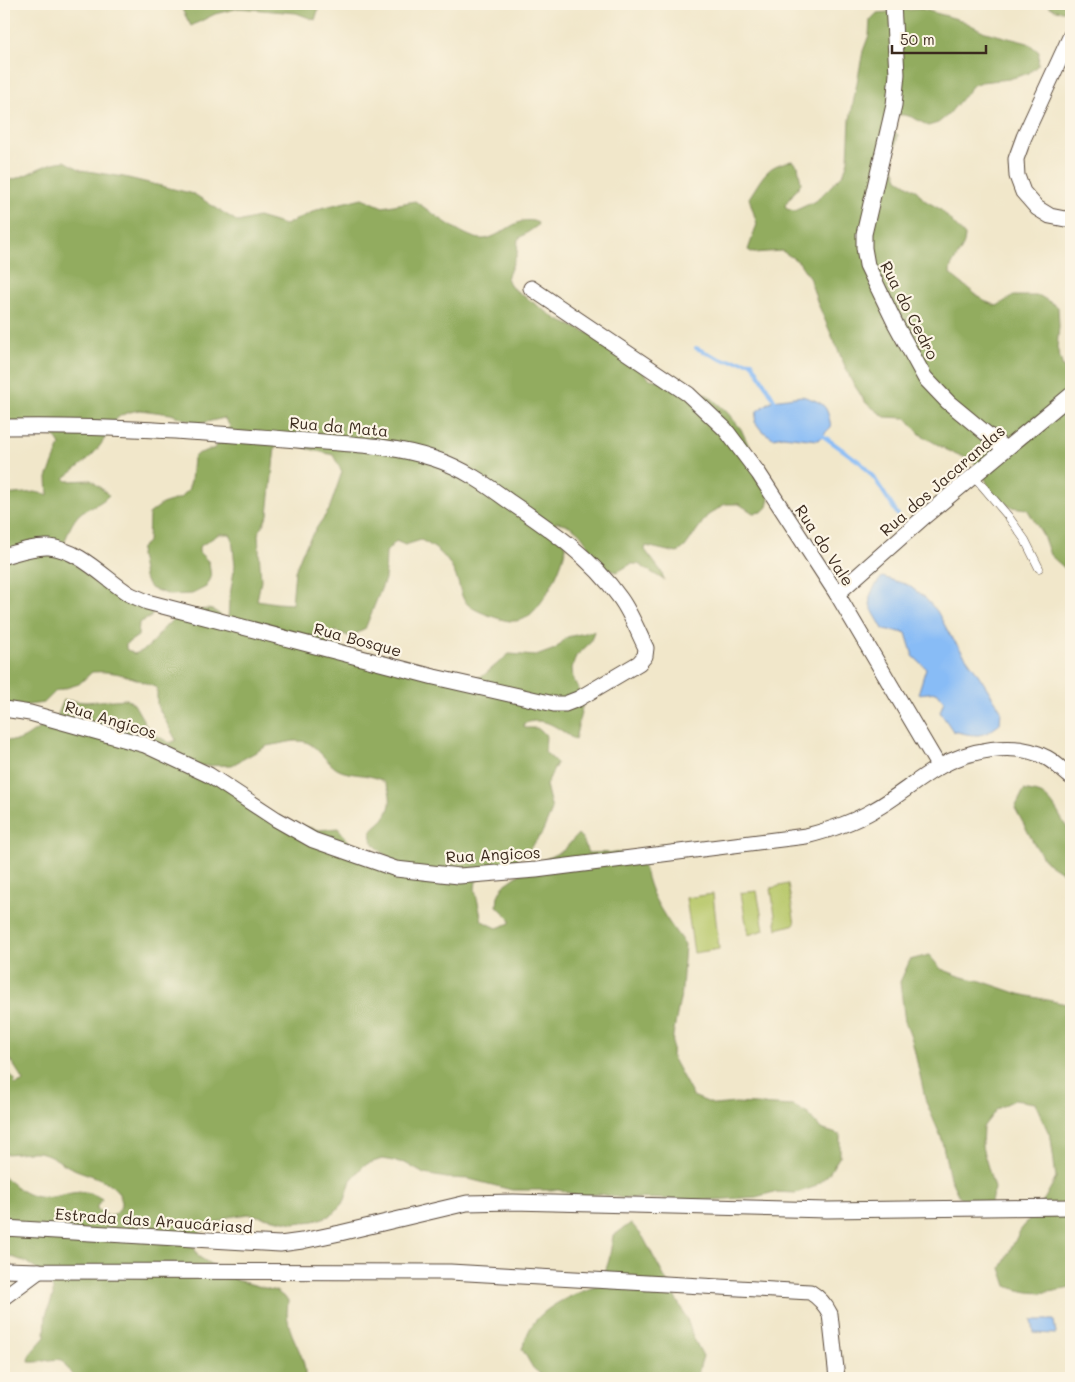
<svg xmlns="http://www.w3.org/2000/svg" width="1075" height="1382" font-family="Mali,sans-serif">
<rect width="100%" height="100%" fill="#fcf5e5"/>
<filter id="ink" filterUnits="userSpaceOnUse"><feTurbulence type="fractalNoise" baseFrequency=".02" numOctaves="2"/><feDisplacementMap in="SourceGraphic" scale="10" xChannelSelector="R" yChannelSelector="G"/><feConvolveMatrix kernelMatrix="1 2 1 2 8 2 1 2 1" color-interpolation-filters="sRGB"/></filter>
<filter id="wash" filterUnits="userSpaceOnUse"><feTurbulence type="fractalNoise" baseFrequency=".0096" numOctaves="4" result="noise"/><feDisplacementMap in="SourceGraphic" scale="20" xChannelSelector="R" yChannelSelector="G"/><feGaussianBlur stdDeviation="1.12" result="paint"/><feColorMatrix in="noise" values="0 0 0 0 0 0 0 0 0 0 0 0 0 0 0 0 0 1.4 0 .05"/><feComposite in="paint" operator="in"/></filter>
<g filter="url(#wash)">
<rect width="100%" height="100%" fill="#f1e7ca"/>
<g fill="#b8c86b" stroke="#7a7944">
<polygon points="788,884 795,924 777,929 771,888"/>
<polygon points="757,891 764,930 748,935 741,893"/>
<polygon points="713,894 719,949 694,953 686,898"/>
</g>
<g fill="#92ac5f" stroke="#666b3e" fill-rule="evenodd">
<polygon points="179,4 320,4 315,20 296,13 239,8 215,14 191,26"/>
<polygon points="1046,4 1071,4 1070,12 1055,10"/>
<path d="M921,9L961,20L985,32L1028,43L1039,52L1038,65L1029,73L1009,79L981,82L973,85L948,115L938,123L928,126C916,119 907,112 893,116L891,130L898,135L892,161L898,179L917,191L924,200L940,209L965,236C964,255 949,261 950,274L984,301L997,306L1013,296H1040L1058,307L1059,326L1057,348L1063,367L1071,379V574L1050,555L1043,535L1027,509L1011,507L1000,501L989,487L980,468L971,460L947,450L921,435L906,418L885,417L866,403L851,380L818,304L809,277L799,262L782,251L753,253L748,250L757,224L749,198C763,177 766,165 792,161L798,166L801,183L785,205L787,209L794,211L816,201L844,173L848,160L850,120L863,51L869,35L870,20L877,13Z"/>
<path d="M65,161L81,170L124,177L194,194L238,222L258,217L285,225L321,208L362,198L383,207L415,201C430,211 464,238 481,239C501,240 518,212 538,223L537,226L518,239L517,254L507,278L511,287L558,320L600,338L633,362L650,379L667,382L686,392L701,393L709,396L727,412L741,429L766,484L769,498L767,507L762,512L753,513L739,504H725L707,516L685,547L677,553L646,546L645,550L661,571L664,580L638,564H631L617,572C608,569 597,567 593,559C590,554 589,548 587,544C580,531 570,524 556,522L555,528L566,546C563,566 541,614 521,620C510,623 500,619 491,616C482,613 469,608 464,600C461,595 460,588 458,582C451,561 441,550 421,540L405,545L396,541L386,552L385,579L365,629L351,637L335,631L330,636L334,642L343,648L471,680L484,675L509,654L536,656L555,649L567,637L594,631L590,643L576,656L572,668L573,679L584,698L575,740C557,728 545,715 523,724L525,728H537L546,735L545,752L557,763L546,785L552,810L542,833L528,851L517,859L476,881L475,889L482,921L497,928L510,923V919L497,906L498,896L503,886L530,867L564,850L578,834L582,838L588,853C600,853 625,851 635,856C645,862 646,877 650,887C655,903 674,931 685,944L682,989L673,1035L672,1057L693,1096L715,1105L735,1103L794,1106L808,1114L821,1129L840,1135V1156L828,1175L814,1187L796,1193L774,1192L756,1197L711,1200L622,1198L599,1194L579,1196L559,1190H512L469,1179L447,1178L424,1174L405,1163L382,1159L364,1165L351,1180L345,1200L332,1215L314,1221L294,1223L248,1214L228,1217L189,1238L199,1257L236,1280L276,1291L288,1300C288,1306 286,1314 288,1320C291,1341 307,1356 305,1378H74L62,1360C49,1358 42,1363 29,1362L30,1354L45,1337L46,1315L53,1296V1289L44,1275L26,1262L4,1254V1177C13,1184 22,1193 34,1196C59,1203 77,1182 102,1199L97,1206V1209L108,1216C116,1214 120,1212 121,1204C122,1181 89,1176 74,1169C63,1165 54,1156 43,1153C34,1150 14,1154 4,1154V1068L16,1081L14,1083L15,1085L24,1081L4,1050V739C20,744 25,737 38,729C43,727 49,725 54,723L64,700L85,702L127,699L134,704L150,732L170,743L176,740L157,705V688C134,678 117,670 92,672L79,684L56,691L44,703L4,708V495L35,492L48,495L47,478L60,445C47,421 28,424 4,421V181C27,179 40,163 65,161ZM140,410L171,414L198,424L224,418L230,426L215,448L197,454L193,458L191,481L188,490L180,498L162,504L149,514L148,542L141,548L140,555L144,577L150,588L170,595L192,594L206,587L211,578L209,562L199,552V547L219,534H230L232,538L235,565L229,601L228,622C214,610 213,606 194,612C185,614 176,616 169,623C156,635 153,649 134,654L126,649V644L138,636L139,623L151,617L153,610C135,602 115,595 98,584C85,575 75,562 62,552C65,540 71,520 82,512C91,506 101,504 109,495L91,480L67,481L64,478C76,469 89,460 99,447C115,426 108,415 140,410ZM294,445L333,455L342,472L329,510L313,533L302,553L295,571L292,604L276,603L257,600L261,581L258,534L268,515L275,447ZM294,741C298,741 302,741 306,742C317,746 327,763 337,769C354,779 388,769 390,796C391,804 389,811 384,818C378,826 365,830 373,842C376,848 384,853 388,858L359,854L338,828L319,830L285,822L200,766L232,765L267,746Z"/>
<path d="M1024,790C1030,792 1040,792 1044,796C1057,805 1060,821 1071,832V878L1046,862L1035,845L1015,808Z"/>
<path d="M929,955L941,969L962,977L981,981L1019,994L1071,1005V1288C1044,1293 1033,1296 1007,1286L1001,1268L1020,1231L1045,1198L1056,1178L1051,1138L1035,1103L1014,1100L997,1109L983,1127L982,1147L994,1188L990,1207L970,1210L958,1195L950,1178L941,1137L926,1102L912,1040L905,1022L900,982L910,960Z"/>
<path d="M631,1223L643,1237L687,1319L693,1337L703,1356L697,1376L695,1378H545L533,1368L522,1349C525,1342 527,1333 531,1327C544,1305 578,1292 601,1285L609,1260L613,1236Z"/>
</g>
<g fill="#88bcf6" stroke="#62738a">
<path d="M802,396C824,403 827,404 831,427L818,440L783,436L773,438L762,431L755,422L757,411L773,400Z"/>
<path d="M882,577L908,585L924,597L937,611L950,635L976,671L1001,710L1000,724C981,739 976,736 953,731L940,712L944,701L937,692L918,694L926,668L913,656L906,633L883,629C869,603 862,602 882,577Z"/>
<polygon points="1032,1320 1054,1320 1056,1334 1034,1333"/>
</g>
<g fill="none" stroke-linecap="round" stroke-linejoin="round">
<g stroke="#88bcf6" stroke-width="4">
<polyline points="696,348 723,360 752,362 775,401"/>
<polyline points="819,433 861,463 875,479 898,515"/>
</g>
</g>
</g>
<g filter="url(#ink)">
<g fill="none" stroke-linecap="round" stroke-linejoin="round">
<g stroke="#564638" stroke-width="9">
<polyline id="lane" points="973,475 1008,516 1025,540 1039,568"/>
</g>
<g stroke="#564638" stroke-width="17">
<g id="street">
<polyline points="893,4 897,74 894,105 864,234 864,248 867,265 896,325 925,378 948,402 1005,449"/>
<polyline points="1071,35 1024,137 1016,159 1017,176 1023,192 1037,208 1050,216 1065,219 1071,218"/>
<polyline points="531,288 688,394 725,429 759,474 837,594 939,767"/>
<path d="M4,427C102,425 200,432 297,440C343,444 391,444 435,459C463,468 487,485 510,502C550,529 592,558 620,598C631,613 638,632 646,648L645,656L639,663L578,699L565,704H554L434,677L147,602C141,599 135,597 129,594C104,578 80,550 49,547C34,546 18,552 4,556"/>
<polyline points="837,594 924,517 1071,395"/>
<path d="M4,709L30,713L145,745L209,775L276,819L313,840L396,869L459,876L536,870L806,836C830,830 852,823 874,810C896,798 915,781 937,768C968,750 1015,740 1047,758C1056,763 1063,771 1071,777"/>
<polyline points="4,1228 280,1244 302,1241 340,1233 467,1203 513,1202 827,1210 1071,1207"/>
<path d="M4,1270L39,1271L450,1272L810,1292C820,1298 825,1304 830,1314L837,1378"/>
<polyline points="4,1297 39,1271"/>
</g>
</g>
<use href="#lane" stroke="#fff" stroke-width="8"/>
<use href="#street" stroke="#fff" stroke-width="15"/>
</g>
</g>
<g text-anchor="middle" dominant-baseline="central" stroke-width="4.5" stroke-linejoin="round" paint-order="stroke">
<g font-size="16" fill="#3b2a1e" stroke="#fcf5e5">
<text transform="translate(910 310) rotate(63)">Rua do Cedro</text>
<text transform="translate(339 426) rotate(5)">Rua da Mata</text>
<text transform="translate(942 480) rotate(-41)">Rua dos Jacarandas</text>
<text transform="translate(825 545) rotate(57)">Rua do Vale</text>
<text transform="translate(358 639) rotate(15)">Rua Bosque</text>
<text transform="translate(111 719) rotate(17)">Rua Angicos</text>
<text transform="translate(493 854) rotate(-3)">Rua Angicos</text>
<text transform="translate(154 1220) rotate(4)">Estrada das Araucáriasd</text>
</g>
</g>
<rect width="1075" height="1382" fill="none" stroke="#fcf5e5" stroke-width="20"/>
<path d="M892 45v8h94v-8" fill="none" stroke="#3b2a1e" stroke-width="2.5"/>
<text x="900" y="45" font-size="15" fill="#3b2a1e" stroke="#fcf5e5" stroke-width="4" paint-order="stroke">50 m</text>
</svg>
